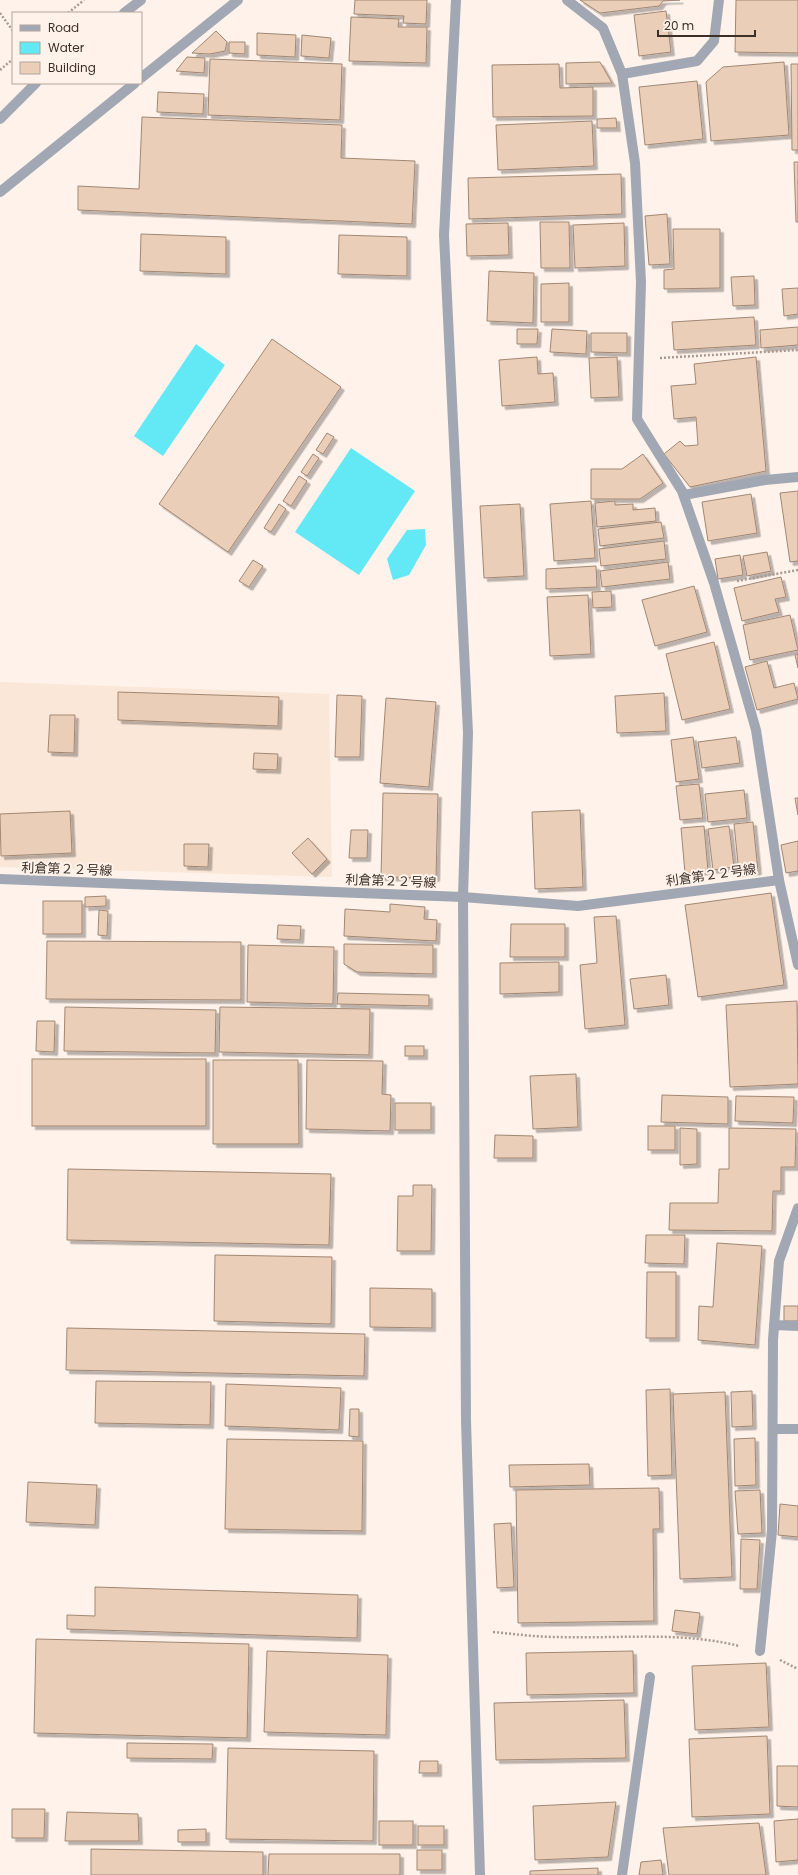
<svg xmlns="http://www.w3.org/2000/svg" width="798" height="1875" font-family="Poppins,'Noto Sans JP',sans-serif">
<defs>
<filter id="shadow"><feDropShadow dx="3.5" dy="3.5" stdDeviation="0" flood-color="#0004"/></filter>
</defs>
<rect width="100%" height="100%" fill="#fef2ea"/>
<polygon fill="#fae7d7" points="0,682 329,694 332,877 0,867"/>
<g fill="#63e8f5">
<polygon points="196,344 225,365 163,456 134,436"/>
<polygon points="351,448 415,491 359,575 295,532"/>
<polygon points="425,529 426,545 409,575 393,580 387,559 407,530"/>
</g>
<g fill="#eaceb8" stroke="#a18773" filter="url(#shadow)">
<polygon points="355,0 427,0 426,24 403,23 404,16 354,14"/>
<polygon points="580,0 680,0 663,1 659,6 600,13"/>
<polygon points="736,0 798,0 798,53 735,52"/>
<polygon points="666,11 671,52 639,56 634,15"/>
<polygon points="351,17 399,19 398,27 427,27 426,63 349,61"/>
<polygon points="216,31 227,42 225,51 210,54 192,53"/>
<polygon points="257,33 296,35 295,57 257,55"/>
<polygon points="302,35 331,38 329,58 301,56"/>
<polygon points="229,42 245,42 245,54 229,53"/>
<polygon points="187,57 205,58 204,73 176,71"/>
<polygon points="210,59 342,64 340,120 208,115"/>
<polygon points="600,62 612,83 566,84 566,63"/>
<polygon points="784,62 789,135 711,141 706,82 723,67"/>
<polygon points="559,64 560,88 593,87 593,116 493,117 492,65"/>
<polygon points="791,64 798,64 798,150 792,150"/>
<polygon points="697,81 703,139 645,145 639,87"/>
<polygon points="158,92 204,94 203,114 157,112"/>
<polygon points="142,117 342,125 341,158 415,161 412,224 78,210 78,186 139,189"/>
<polygon points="616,118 617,128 597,128 597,119"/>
<polygon points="592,121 594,166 498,170 496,125"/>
<polygon points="794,162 798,162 798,222 796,222"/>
<polygon points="621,174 622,214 469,219 468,178"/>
<polygon points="667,214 670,264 649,265 645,216"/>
<polygon points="540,222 569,222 570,268 541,268"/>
<polygon points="508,223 509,255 467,256 466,224"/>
<polygon points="624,223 625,266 575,268 573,225"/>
<polygon points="673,229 720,229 720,288 664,289 664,270 674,269"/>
<polygon points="141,234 226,237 226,274 140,271"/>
<polygon points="339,235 407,237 407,276 338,274"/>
<polygon points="489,271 534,273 533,323 487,321"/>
<polygon points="754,276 755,305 733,306 731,277"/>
<polygon points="569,283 569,322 541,322 541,284"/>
<polygon points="798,288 798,314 784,316 782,289"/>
<polygon points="754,317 756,345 674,350 672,322"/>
<polygon points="798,327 798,345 761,348 760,330"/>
<polygon points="517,329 538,329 537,344 517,344"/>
<polygon points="552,329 587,331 586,354 550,352"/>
<polygon points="591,333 627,333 627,353 591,352"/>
<polygon points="272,339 341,387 228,552 159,504"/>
<polygon points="537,357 538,374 553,373 555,402 502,406 499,360"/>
<polygon points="617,357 619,397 591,398 589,358"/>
<polygon points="756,357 766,471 690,487 664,454 680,441 685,446 698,445 696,417 674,419 671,386 696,384 694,364"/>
<polygon points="327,433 334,437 323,454 316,450"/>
<polygon points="313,454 319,458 307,476 301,472"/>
<polygon points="643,454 663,483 640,499 591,499 591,469 622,469"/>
<polygon points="299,476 307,481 291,506 283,501"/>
<polygon points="798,491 798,561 790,562 780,493"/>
<polygon points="751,494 757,533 708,541 702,502"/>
<polygon points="591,501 595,558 554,561 550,504"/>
<polygon points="615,501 615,505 633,504 633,510 655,508 656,521 597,527 595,503"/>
<polygon points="279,504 286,509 271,532 264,528"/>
<polygon points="520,504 524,576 484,578 480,506"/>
<polygon points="661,522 664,538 600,546 598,529"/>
<polygon points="664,541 666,559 601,566 599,549"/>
<polygon points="767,552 771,571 747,576 743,556"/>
<polygon points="740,555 743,575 718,579 715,559"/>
<polygon points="253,560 263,566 249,587 239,581"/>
<polygon points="668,562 670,579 602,587 600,571"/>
<polygon points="596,566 597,587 546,589 546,569"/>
<polygon points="781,577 786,597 775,599 779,612 742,621 734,588"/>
<polygon points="694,586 707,632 655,646 642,600"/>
<polygon points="611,591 612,607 593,608 592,592"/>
<polygon points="588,595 591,654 550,656 547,597"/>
<polygon points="790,615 798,650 750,660 743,625"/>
<polygon points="714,642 730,709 682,720 666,654"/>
<polygon points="798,654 798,668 795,655"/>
<polygon points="767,661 774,688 794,683 798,699 757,710 745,667"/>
<polygon points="118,692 279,697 278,726 118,720"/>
<polygon points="664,693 666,731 617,733 615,696"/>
<polygon points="337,695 362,696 360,757 335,757"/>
<polygon points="386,698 436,702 429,787 380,783"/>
<polygon points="50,715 75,715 74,753 48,752"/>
<polygon points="693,737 699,779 676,782 671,740"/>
<polygon points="736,737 740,763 702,768 698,742"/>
<polygon points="254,753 278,754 277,770 253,769"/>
<polygon points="699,784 703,818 680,820 676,786"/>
<polygon points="744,790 747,818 708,822 705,794"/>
<polygon points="383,793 438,794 436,878 381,877"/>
<polygon points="795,798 798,798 798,815"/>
<polygon points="580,810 583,887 535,889 532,812"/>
<polygon points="70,811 72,853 1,856 0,814"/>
<polygon points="753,822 758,871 739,873 734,824"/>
<polygon points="704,826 708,871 685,873 681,828"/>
<polygon points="729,826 734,867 713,870 708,829"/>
<polygon points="351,830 368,830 367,858 349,858"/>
<polygon points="308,838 327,859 312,874 292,853"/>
<polygon points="798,841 798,871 786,873 781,845"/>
<polygon points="184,844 209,844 208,867 184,866"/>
<polygon points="771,893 784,985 698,997 685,905"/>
<polygon points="106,896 106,906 85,907 85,897"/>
<rect x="43" y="901" width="39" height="33"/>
<polygon points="390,904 425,907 424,919 437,920 436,941 344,936 345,909 390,912"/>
<polygon points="99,910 108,911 107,936 98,935"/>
<polygon points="616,916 625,1025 585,1029 580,965 597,963 594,917"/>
<polygon points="511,924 565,924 565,957 510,957"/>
<polygon points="278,925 301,926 300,940 277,939"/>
<polygon points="47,941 241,942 241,1000 46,999"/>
<polygon points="344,944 433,945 433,974 357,972 344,964"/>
<polygon points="248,945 334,947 333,1004 247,1002"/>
<polygon points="559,962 559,992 500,994 500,963"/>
<polygon points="666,975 669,1005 634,1009 630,979"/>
<polygon points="338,993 429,995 429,1006 337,1004"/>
<polygon points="797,1001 798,1084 730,1087 726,1005"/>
<polygon points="65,1007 216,1010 215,1053 64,1051"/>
<polygon points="220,1007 370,1009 369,1055 219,1052"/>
<polygon points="37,1021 55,1021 54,1052 36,1051"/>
<rect x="405" y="1046" width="19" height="10"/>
<rect x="32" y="1059" width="174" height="67"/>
<polygon points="213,1060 298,1060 299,1144 213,1144"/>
<polygon points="307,1060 383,1061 382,1094 391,1095 390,1131 306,1129"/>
<polygon points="576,1074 578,1127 533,1129 530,1076"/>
<polygon points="662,1095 728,1097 728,1124 661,1122"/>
<polygon points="736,1096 794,1097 793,1123 735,1121"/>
<rect x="395" y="1103" width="36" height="27"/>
<rect x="648" y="1126" width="27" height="24"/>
<polygon points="680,1128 697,1129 697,1164 680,1165"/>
<polygon points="729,1128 796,1129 795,1167 781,1167 781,1191 773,1191 772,1231 669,1230 670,1203 718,1203 719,1169 729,1169"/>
<polygon points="495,1135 533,1136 533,1158 494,1158"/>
<polygon points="68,1169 331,1174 329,1245 67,1240"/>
<polygon points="413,1185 432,1185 431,1251 397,1251 398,1196 413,1196"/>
<polygon points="646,1235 685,1235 684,1264 645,1263"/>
<polygon points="717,1243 762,1246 755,1345 698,1340 699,1306 713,1307"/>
<polygon points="215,1255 332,1257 331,1324 214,1321"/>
<polygon points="647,1272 676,1272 676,1338 646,1338"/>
<polygon points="370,1288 432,1289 432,1328 370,1327"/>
<rect x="784" y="1306" width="14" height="15"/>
<polygon points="67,1328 365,1334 364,1376 66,1370"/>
<polygon points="96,1381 211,1382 210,1425 95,1423"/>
<polygon points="226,1384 341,1388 339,1430 225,1426"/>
<polygon points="670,1389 672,1475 648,1476 646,1390"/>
<polygon points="752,1391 753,1426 732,1427 731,1392"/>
<polygon points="725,1392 732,1577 680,1579 673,1394"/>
<polygon points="350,1409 359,1409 359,1437 349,1436"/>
<polygon points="755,1438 756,1485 735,1486 734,1439"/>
<polygon points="227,1439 363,1441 362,1531 225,1529"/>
<polygon points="589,1464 590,1485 510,1487 509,1465"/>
<polygon points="28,1482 97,1485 95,1525 26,1522"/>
<polygon points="659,1488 660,1529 653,1529 654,1621 518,1623 516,1490"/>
<polygon points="760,1490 762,1533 738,1534 735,1491"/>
<polygon points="780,1504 798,1506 798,1537 778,1535"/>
<polygon points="511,1523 514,1587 497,1588 494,1524"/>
<polygon points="741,1539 760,1540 757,1589 740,1589"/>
<polygon points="95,1587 358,1595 357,1638 67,1629 67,1615 95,1616"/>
<polygon points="675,1610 700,1613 697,1634 672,1631"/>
<polygon points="36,1639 249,1644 247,1738 34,1733"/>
<polygon points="267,1651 388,1655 386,1735 264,1732"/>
<polygon points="633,1651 634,1693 527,1695 526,1653"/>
<polygon points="766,1663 769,1727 695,1730 692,1666"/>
<polygon points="624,1700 626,1758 496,1760 494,1703"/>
<polygon points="767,1736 770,1814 692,1817 689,1739"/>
<polygon points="127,1743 213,1744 212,1759 127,1758"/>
<polygon points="228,1748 374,1751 373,1841 226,1839"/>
<polygon points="420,1761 438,1761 438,1773 419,1773"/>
<polygon points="777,1766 798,1766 798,1807 777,1806"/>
<polygon points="616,1802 608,1857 535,1860 533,1806"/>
<polygon points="12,1809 45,1809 44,1838 12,1838"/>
<polygon points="67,1812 138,1814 139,1841 65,1841"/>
<polygon points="798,1819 798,1860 776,1862 774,1821"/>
<rect x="379" y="1821" width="34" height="24"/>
<polygon points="759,1823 766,1875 669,1875 663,1828"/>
<rect x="418" y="1826" width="26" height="19"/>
<polygon points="206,1829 206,1842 178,1842 178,1830"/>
<polygon points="91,1849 263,1852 263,1875 91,1875"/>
<rect x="417" y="1850" width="25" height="20"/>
<polygon points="269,1854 400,1854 400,1875 268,1875"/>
<polygon points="661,1860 663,1875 639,1875 641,1862"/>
<polygon points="598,1868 598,1875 530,1875 530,1871"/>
</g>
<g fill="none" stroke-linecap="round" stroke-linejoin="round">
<g stroke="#a69a92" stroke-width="2.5" stroke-dasharray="2 2" stroke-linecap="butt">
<polyline points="0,13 13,31"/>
<polyline points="68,13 84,0"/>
<polyline points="0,70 13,59"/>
<polyline points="660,358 798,350"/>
<polyline points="737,581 798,570"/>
<path d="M493,1632C515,1634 536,1637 557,1637C618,1639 680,1631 739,1646"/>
<polyline points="780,1660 798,1669"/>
</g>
<g stroke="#a1a7b3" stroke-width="10">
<polyline points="684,495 765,480 798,477"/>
<polyline points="774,1325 798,1326"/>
<polyline points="773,1429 798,1429"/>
</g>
<g stroke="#a1a7b3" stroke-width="10">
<polyline points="456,0 444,235 468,733 463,897 466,1421 480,1875"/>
<polyline points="567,0 603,28 622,74 635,163 641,282 637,419 682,491 714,583 756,730 779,880 798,965"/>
<polyline points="622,74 697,61 714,41 719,0"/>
<polyline points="141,78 238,0"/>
<polyline points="0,192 135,83"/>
<polyline points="0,879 463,897 578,906 779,880"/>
<polyline points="760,1651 772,1531 773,1340 779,1261 798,1208"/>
<polyline points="622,1875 650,1677"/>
</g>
<g stroke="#a1a7b3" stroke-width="10">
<polyline points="124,13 141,0"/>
<polyline points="0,119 36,83"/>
</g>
</g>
<g text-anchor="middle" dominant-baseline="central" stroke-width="4" stroke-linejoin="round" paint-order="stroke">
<g font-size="13" fill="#3b3028" stroke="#fef2ea">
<text transform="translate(67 869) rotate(2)">利倉第２２号線</text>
<text transform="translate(711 875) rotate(-8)">利倉第２２号線</text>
<text transform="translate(391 881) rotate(2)">利倉第２２号線</text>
</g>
</g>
<rect x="12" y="12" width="130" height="72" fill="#fef2ea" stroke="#b0a49c"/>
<rect x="20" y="25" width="20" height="6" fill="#a1a7b3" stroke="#b0a49c"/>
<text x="48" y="32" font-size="12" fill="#3b3028">Road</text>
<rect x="20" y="42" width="20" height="12" fill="#63e8f5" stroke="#b0a49c"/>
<text x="48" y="52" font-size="12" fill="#3b3028">Water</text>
<rect x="20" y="62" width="20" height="12" fill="#eaceb8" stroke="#b0a49c"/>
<text x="48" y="72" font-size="12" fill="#3b3028">Building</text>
<path d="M658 30v6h97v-6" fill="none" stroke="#3b3028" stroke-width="2"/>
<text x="664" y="30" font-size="12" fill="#3b3028" stroke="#fef2ea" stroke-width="3" paint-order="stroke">20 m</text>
</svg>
